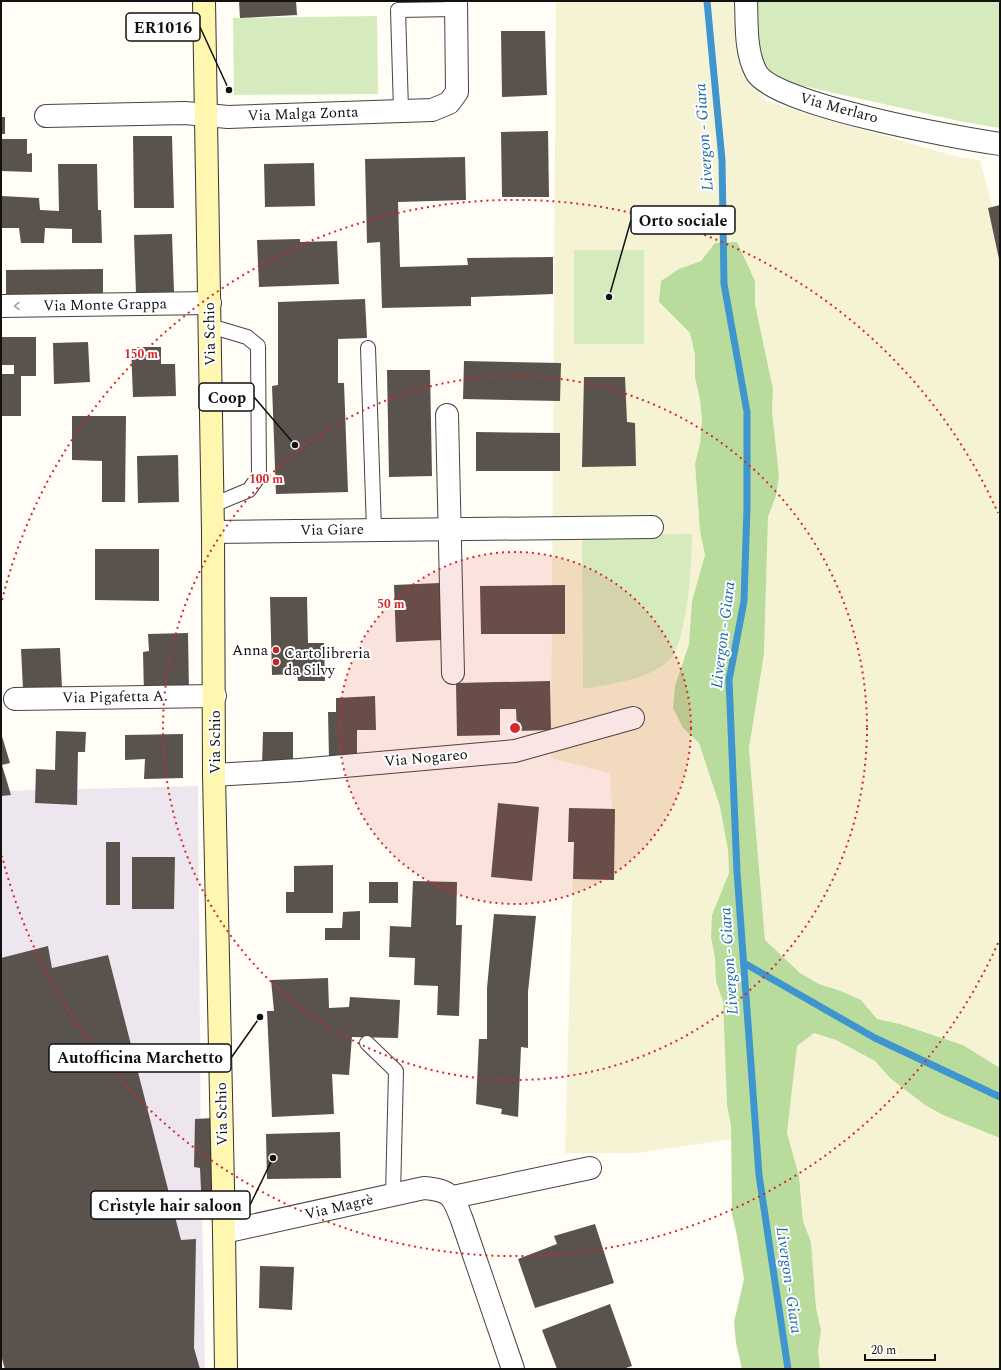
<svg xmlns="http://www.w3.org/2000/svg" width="1001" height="1370" font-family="Spectral,serif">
<rect width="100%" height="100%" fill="#fffdf5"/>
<polygon fill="#eee6ef" points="198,786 201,1162 205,1369 1,1369 1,791"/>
<g fill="#f6f3d4">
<polygon points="556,1 736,1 747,75 765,100 804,113 958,157 980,160 1000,237 1000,1068 963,1045 900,1024 877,1019 861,1000 841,991 819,984 800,973 765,941 749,748 764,654 768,517 776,496 779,476 772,411 773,389 755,304 755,281 715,243 701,261 679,269 659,302 690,333 695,355 695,377 700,400 702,421 700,443 695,464 700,531 705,555 692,601 689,644 683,666 683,728 699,743 720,807 728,850 729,873 712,915 711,937 715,959 716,981 723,1002 727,1105 732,1139 636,1153 565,1153 573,866 615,862 610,773 551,758"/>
<polygon points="814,1033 836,1040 875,1061 890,1078 925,1105 943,1115 1000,1138 1000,1369 820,1369 818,1351 821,1330 816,1308 811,1242 803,1221 799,1176 787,1133 796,1046"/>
</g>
<g fill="#d5ebbd">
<path d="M754,1H1000V128L964,122L790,83C784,80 775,77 770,73C753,54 756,24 754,1Z"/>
<polygon points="377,16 378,94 234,95 233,18"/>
<rect x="574" y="250" width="70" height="94"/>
<path d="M692,534C692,561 688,643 668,661C647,680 610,684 583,689L582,535Z"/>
</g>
<polygon fill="#b9dc9c" points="737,242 755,281 755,304 773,389 772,411 779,476 776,496 768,517 764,654 749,748 765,940 800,973 819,984 841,991 861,1000 877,1019 900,1024 963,1045 1000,1068 1000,1138 943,1115 925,1105 890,1078 875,1061 836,1040 814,1033 797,1046 787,1133 799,1176 803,1221 811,1242 816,1308 821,1330 818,1351 820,1369 742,1369 736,1343 734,1322 744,1279 737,1236 732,1214 731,1127 727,1105 723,1002 716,981 715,959 711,937 712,915 729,873 728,850 720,807 699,743 683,728 673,708 675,686 689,644 692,601 705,555 700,531 695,464 700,443 702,421 700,400 695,377 695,355 690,333 659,302 661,281 679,269 701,261 715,243"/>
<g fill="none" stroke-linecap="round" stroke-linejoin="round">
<g stroke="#3f96cf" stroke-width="7">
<polyline points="707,1 722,160 724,284 747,412 747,507 744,601 729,680 737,872 759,1175 788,1369"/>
<polyline points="744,963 875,1038 1000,1097"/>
</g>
</g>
<g fill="#5a524d">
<polygon points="239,1 296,1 297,15 240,18"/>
<polygon points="501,31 545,31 547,95 502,97"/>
<rect x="1" y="117" width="4" height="17"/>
<polygon points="548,131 549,197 502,197 501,132"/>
<polygon points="133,136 172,136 174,208 134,208"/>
<polygon points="1,139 27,139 27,154 32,153 32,172 1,171"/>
<polygon points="465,157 466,200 398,202 400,267 468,265 467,258 553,257 553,294 471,297 471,306 382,308 380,242 367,243 365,159"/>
<polygon points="314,163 315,206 265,207 264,164"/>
<polygon points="58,164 97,164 98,210 101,210 102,243 72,243 72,229 45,228 44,243 21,243 19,228 1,228 1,196 39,198 40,210 59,211"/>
<polygon points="1000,205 1000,259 999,259 988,208"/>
<polygon points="172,234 174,292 136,294 134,235"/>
<polygon points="300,239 300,242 337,241 339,284 259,287 257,240"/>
<polygon points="103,269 103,297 6,297 6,270"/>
<polygon points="365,299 367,338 338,339 338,383 344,383 348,492 276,494 272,386 278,385 278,302"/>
<polygon points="1,337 36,337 36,376 21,376 21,416 1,416 1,374 14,374 14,365 1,365"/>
<polygon points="88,342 90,382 54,384 53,343"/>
<polygon points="131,347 161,347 161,364 175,364 176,396 133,397"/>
<polygon points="464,361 561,363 560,401 463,399"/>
<polygon points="387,370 430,370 432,476 389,477"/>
<polygon points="584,377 625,377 627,422 635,423 636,466 582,467"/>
<polygon points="72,416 126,416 125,502 102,502 102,461 72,460"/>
<polygon points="476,432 560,433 560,471 476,471"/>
<polygon points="178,455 179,502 138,503 137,456"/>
<polygon points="95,549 159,549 159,601 95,600"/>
<polygon points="440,583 442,640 396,642 394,585"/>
<polygon points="565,585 565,634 481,634 480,586"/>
<polygon points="270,597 307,597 308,643 324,643 325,681 298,681 297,674 272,675"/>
<polygon points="188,633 189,693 144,695 143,652 149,651 148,634"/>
<polygon points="60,648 62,688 23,689 21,649"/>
<polygon points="550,681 551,730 517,731 516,709 500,709 500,735 457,736 456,683"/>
<polygon points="375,696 376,730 357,730 357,757 329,758 328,712 336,712 336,698"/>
<polygon points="56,731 86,732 85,752 78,752 77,805 35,803 36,769 55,770"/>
<polygon points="263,732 293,732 293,765 262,765"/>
<polygon points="1,733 10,763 2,765 11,795 1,796"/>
<polygon points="183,734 183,778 144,779 145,759 125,760 125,735"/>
<polygon points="498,803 539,807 532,881 491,877"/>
<polygon points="569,808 615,809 614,880 573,879 574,842 568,842"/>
<rect x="106" y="842" width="14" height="63"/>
<polygon points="132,857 175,857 174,909 132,909"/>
<polygon points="333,865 333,913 286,913 286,892 294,892 294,866"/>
<polygon points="413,881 457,882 456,925 462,925 459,1016 437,1015 438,986 414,985 415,958 389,957 390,926 411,927"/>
<rect x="369" y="882" width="29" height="21"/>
<polygon points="360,911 360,940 325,940 325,928 342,928 343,912"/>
<polygon points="494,914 536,916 528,992 528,1048 521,1047 518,1117 501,1114 502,1109 476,1104 479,1039 487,1039 487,988"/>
<polygon points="48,946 52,968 108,955 181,1240 196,1239 194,1348 200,1369 5,1369 1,1355 1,958"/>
<polygon points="328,978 329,1008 349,1007 350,997 400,1000 398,1038 352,1037 349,1075 332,1074 334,1114 272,1117 267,1011 274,1011 271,980"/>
<polygon points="213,1118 213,1213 202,1211 200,1168 194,1167 195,1119"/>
<polygon points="340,1132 341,1178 267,1179 266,1134"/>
<polygon points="595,1224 614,1283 535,1308 518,1259 557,1244 554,1236"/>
<polygon points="260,1266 294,1267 292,1310 259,1308"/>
<polygon points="610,1304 632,1366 623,1369 557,1369 542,1330"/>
</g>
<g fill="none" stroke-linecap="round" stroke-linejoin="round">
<g stroke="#444" stroke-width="16">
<g id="lane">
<polyline points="401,110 398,10 456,9"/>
<polyline points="210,326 247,337 258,346 259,476 249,490 213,505"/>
<polyline points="368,348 374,530"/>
<polyline points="367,1043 396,1071 393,1195"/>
</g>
</g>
<g stroke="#444" stroke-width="24">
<g id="street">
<path d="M746,1C747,24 745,51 756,72C773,105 959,138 1000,144"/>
<polyline points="46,116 185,113 228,117 432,110 449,103 457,92 456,1"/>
<polyline points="1,306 210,303"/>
<polyline points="447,415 453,673"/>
<polyline points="213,532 652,527"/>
<polyline points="15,699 215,696"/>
<polyline points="214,775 299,770 515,751 633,718"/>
<polyline points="453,1197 590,1168"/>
<path d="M224,1232L424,1188C451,1190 453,1196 462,1220L513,1369"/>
</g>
</g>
<g stroke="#333" stroke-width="24">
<polyline id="secondary" points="204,1 213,532 214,775 224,1232 226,1369"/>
</g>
<use href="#lane" stroke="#fff" stroke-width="14"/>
<use href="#street" stroke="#fff" stroke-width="22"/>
<use href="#secondary" stroke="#fff6b0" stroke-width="22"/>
</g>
<defs><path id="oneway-chevron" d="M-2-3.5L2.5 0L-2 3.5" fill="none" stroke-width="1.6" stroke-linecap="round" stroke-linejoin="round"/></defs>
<use stroke="#a0a0a0" href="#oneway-chevron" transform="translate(17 306) rotate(179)"/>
<circle cx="515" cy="728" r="176" fill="#d62828" fill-opacity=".12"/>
<g fill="none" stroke="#d62828" stroke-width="2" stroke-dasharray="2 4">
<circle cx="515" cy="728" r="176"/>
<circle cx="515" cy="728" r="352"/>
<path d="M998 943A529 529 0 0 1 2 856M2 600A529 529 0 0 1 998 513"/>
</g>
<g fill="#c4262e" stroke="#fff" stroke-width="1.5">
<circle cx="276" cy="650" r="4"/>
<circle cx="276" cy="662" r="4"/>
</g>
<g text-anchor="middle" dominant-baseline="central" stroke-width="4" stroke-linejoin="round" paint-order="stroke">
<g font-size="15" fill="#111" stroke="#fff">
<text transform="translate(839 108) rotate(15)">Via Merlaro</text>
<text transform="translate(303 114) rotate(-2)">Via Malga Zonta</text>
<text transform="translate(105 305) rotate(-1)">Via Monte Grappa</text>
<text transform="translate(210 334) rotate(-91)">Via Schio</text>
<text transform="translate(332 530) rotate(-1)">Via Giare</text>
<text transform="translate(115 697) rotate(-1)">Via Pigafetta A.</text>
<text transform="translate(215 742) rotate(-90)">Via Schio</text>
<text transform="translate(426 758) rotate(-5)">Via Nogareo</text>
<text transform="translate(222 1114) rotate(-91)">Via Schio</text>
<text transform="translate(339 1207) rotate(-13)">Via Magrè</text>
</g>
<g font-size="15" fill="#111" stroke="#fff" text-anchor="end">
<text x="268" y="650">Anna</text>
<text x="284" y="653" text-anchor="start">Cartolibreria<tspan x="284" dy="17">da Silvy</tspan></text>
</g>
<g font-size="16" font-style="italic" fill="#1768a6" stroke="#fff">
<text transform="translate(704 137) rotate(-94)">Livergon - Giara</text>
<text transform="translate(723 635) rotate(-83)">Livergon - Giara</text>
<text transform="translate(729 961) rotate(-94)">Livergon - Giara</text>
<text transform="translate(789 1280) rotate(82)">Livergon - Giara</text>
</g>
</g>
<circle cx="515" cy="728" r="6" fill="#d62828" stroke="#fff" stroke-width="2"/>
<g font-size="12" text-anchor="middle" font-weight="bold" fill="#d62828" stroke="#fff" stroke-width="4" stroke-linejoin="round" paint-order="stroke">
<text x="141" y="358">150 m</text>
<text x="266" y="483">100 m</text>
<text x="391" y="608">50 m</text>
</g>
<path fill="none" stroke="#111" stroke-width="1.5" d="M229 90L200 27M609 297L631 220M295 445L254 397M260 1017L231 1058M273 1158L250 1205"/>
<g fill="#111" stroke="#fff" stroke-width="1.5">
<circle cx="229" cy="90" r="4"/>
<circle cx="609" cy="297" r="4"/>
<circle cx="295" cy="445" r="4"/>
<circle cx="260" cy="1017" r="4"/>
<circle cx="273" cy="1158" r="4"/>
</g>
<g fill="#fff" stroke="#111" stroke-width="1.5">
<rect x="126" y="13" width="74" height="28" rx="4"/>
<rect x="631" y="206" width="104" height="28" rx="4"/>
<rect x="199" y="383" width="55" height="28" rx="4"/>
<rect x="49" y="1044" width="182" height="28" rx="4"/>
<rect x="91" y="1191" width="159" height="28" rx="4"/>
</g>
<g font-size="16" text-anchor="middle" font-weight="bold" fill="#111">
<text x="163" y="33">ER1016</text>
<text x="683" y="226">Orto sociale</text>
<text x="227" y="403">Coop</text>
<text x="140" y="1063">Autofficina Marchetto</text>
<text x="170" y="1211">Crìstyle hair saloon</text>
</g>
<rect width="1001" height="1370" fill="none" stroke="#111111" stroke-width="4"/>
<path d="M865 1354v6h70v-6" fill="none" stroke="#111111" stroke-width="2"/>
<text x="871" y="1354" font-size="12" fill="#111111" stroke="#ffffff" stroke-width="3" paint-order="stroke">20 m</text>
</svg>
